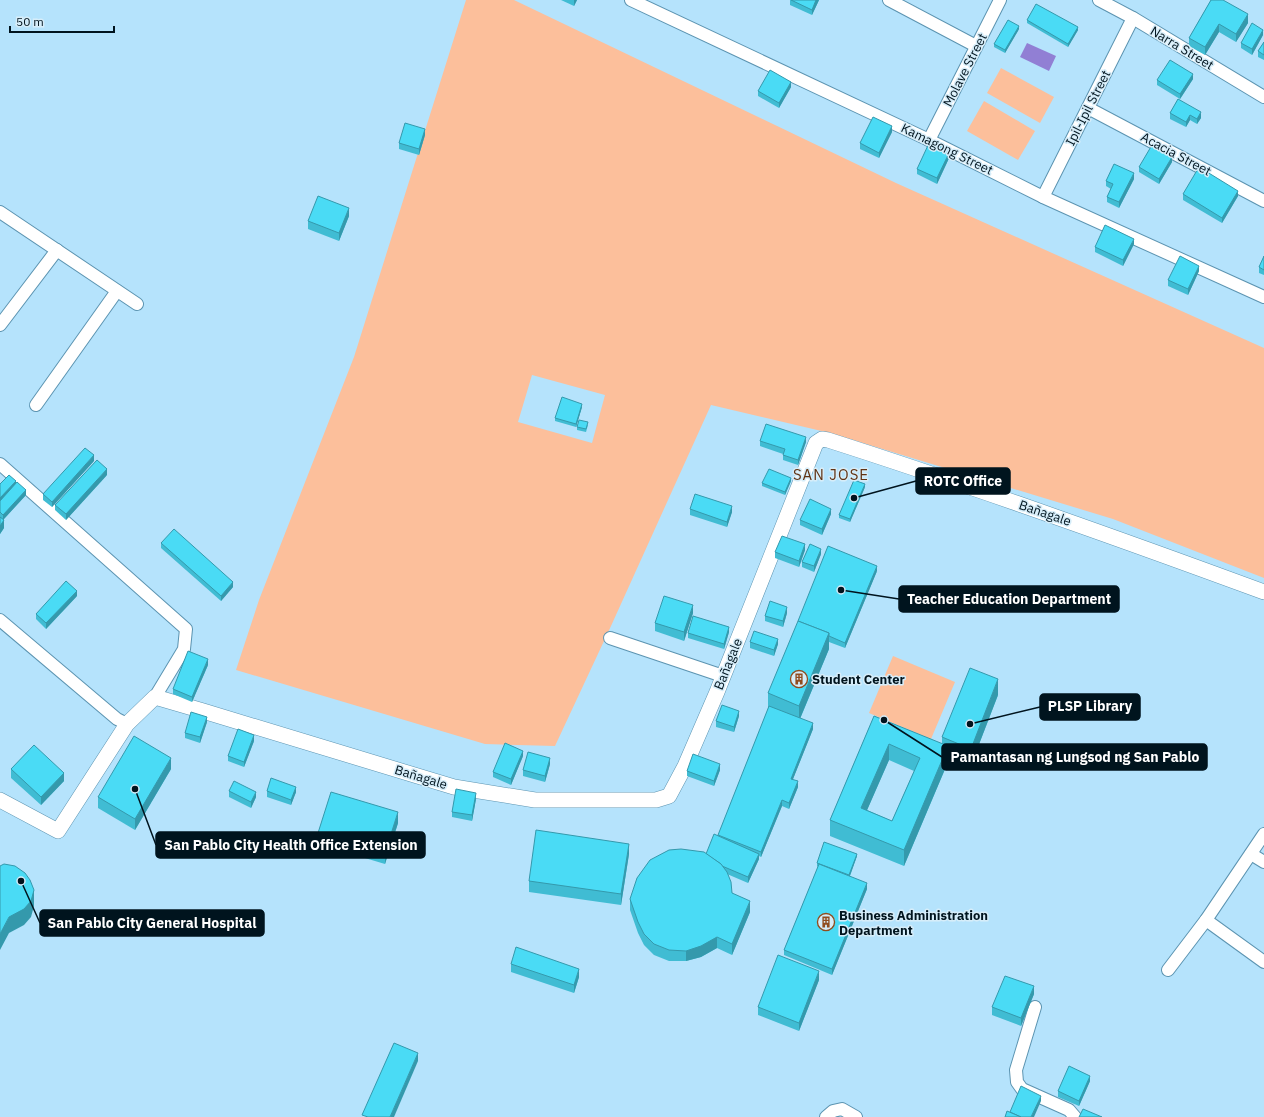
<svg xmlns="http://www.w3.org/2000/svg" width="1264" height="1117" font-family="'IBM Plex Sans',sans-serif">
<rect width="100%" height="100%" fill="#b5e3fc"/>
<g fill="#fcbf9b" fill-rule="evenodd">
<path d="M466,0H514L896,183L1264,348V578L1113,519L830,433L711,405L611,626L555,746L485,744L236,670L259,600L354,357ZM532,375L605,395L592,443L518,422Z"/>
<polygon points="1001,68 1054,97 1040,123 987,93"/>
<polygon points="984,101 1035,131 1018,160 967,131"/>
<polygon points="893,656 955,682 931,739 869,713"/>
</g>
<polygon fill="#917fd4" points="1027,43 1056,56 1049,71 1020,57"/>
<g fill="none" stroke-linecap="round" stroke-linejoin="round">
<g stroke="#5c94b1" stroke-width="14">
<g id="minor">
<polyline points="631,0 929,140 1043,197 1264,297"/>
<polyline points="889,0 976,46"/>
<polyline points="1099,0 1133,18 1264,97"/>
<polyline points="1088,108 1264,201"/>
<polyline points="929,140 1000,0"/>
<polyline points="1043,197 1133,18"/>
<polyline points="0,212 137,304"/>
<polyline points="0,325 57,250"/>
<polyline points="36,405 117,291"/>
<polyline points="0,464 186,629 184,649 155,697"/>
<polyline points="0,620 117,719 127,724"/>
<polyline points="610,638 723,676"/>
<polyline points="1251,854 1264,862"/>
<polyline points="1206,920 1264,962"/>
<polyline points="1168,970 1206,920 1264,834"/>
<polyline points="1035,1007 1016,1070 1017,1082 1022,1089 1069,1110 1075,1117"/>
<polyline points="826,1117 833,1111 842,1109 856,1117"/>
</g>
</g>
<g stroke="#5c94b1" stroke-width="16">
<path id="tertiary" d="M0,800L58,831L127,724L155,697L203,711L454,787L535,800H656L669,796L685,766L717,692L816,443L822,439L828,440C975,487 1120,539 1264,592"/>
</g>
<use href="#minor" stroke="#fff" stroke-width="12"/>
<use href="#tertiary" stroke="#fff" stroke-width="15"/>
</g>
<g fill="#40bcd3" fill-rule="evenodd">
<polygon points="561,0 577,0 574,6"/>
<polygon points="790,0 819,0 812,15 790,5"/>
<polygon points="1211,0 1248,23 1236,42 1219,32 1205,55 1189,46 1189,38"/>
<polygon points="1027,20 1078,30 1068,47 1027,23"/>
<polygon points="1019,29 1005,53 994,47 994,44"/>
<polygon points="1263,35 1252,55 1241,48 1241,43"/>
<polygon points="1264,42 1264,60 1258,57 1258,51"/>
<polygon points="1193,79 1180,99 1157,85 1157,80"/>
<polygon points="791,87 779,108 758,96 758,91"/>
<polygon points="1178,99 1201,118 1197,124 1190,120 1186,127 1170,119 1170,113"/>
<polygon points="892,132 879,158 860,149 860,143"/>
<polygon points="425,135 419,155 399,149 399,143"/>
<polygon points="950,156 937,184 917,174 917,169"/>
<polygon points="1172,162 1159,184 1139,172 1139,167"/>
<polygon points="1134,179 1119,208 1107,202 1107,197 1111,189 1106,186 1106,181"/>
<polygon points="1183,194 1238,196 1222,223 1183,200"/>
<polygon points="349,216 339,241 308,229 308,221"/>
<polygon points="1134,244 1123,266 1095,252 1095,247"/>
<polygon points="1264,256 1264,275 1259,273 1259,267"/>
<polygon points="1199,271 1188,295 1168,286 1168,280"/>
<polygon points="582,407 576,427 555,421 555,418"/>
<polygon points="588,425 586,432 577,430 577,427"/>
<polygon points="760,441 806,442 798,465 783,460 783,454 760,446"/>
<polygon points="94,461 52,507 43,500 43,494"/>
<polygon points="107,475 66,520 55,510 55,505"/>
<polygon points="791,481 785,495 762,486 762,483"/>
<polygon points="0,484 16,484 26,495 4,519 4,528 0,534"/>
<polygon points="865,487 850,522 839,518 839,515"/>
<polygon points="690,509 732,512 727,527 690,515"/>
<polygon points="831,514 822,535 800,525 800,520"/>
<polygon points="161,543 233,587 221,601 161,548"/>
<polygon points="805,550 799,567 775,558 775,552"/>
<polygon points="821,554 814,572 802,567 802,562"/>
<polygon points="877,571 845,648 829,642 829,649 800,719 813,729 793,779 798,787 789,809 782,806 761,857 759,856 759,859 748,883 727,874 732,893 750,912 732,955 717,948 701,957 686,961 669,961 654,955 644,945 638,933 630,910 630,899 706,854 718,836 768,709 768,693"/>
<polygon points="77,596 46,629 36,619 36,614"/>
<polygon points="693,613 684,641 655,631 655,623"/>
<polygon points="787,613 783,627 765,621 765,616"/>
<polygon points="729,632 724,649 688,638 688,633"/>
<polygon points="750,642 778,644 774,656 750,648"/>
<polygon points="208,665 192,702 173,694 173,689"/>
<path d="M998,695L971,765L948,755V762L904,866L830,836V820L874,716L942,744V737ZM889,760L914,771L892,821L867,810Z"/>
<polygon points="739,716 734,732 716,727 716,721"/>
<polygon points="207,722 200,743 185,738 185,733"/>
<polygon points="254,741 244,767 228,761 228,756"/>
<polygon points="523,756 511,785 493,777 493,772"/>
<polygon points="550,764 545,782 523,776 523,770"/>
<polygon points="11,769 64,781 41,805 11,778"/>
<polygon points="171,769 135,830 98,808 98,797"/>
<polygon points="720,770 714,786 687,776 687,771"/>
<polygon points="229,791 256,797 251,808 229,797"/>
<polygon points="267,791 296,792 291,805 267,797"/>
<polygon points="476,799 472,821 452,817 452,812"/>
<polygon points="398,823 385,864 318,844 318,833"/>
<polygon points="629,854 621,905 529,892 529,881"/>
<polygon points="857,856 850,876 867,889 832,975 784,955 784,950 818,867 817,866 817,863"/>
<polygon points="511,964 579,977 574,993 511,972"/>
<polygon points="819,980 799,1031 758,1015 758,1007"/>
<polygon points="1034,994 1021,1026 992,1015 992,1007"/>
<polygon points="1090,1081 1079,1106 1058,1097 1058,1091"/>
</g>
<g fill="#3499ac">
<polygon points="574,0 577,0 574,6"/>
<polygon points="816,0 819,0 812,15 812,10"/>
<polygon points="1248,14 1248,23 1236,42 1236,34"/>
<polygon points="1219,24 1219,32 1205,55 1205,47"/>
<polygon points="1019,26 1019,29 1005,53 1005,50"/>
<polygon points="1078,27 1078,30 1068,47 1068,44"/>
<polygon points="1263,30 1263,35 1252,55 1252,49"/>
<polygon points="1193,74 1193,79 1180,99 1180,94"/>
<polygon points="791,82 791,87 779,108 779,103"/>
<polygon points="1201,112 1201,118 1197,124 1197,119"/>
<polygon points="1190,115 1190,120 1186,127 1186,122"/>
<polygon points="892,126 892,132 879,158 879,153"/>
<polygon points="425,129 425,135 419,155 419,149"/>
<polygon points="950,151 950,156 937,184 937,178"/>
<polygon points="1172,157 1172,162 1159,184 1159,179"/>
<polygon points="1134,173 1134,179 1119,208 1119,202"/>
<polygon points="1238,191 1238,196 1222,223 1222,218"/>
<polygon points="349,208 349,216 339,241 339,233"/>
<polygon points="1134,239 1134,244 1123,266 1123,260"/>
<polygon points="1199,266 1199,271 1188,295 1188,289"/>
<polygon points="582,404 582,407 576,427 576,424"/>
<polygon points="806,437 806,442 798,465 798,460"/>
<polygon points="94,455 94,461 52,507 52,502"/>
<polygon points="107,469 107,475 66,520 66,514"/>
<polygon points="791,478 791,481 785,495 785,492"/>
<polygon points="16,481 16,484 0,501 0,498"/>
<polygon points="865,484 865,487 850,522 850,519"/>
<polygon points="26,490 26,495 3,520 3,515"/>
<polygon points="732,506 732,512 727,527 727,522"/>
<polygon points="831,509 831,514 822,535 822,529"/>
<polygon points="4,520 4,528 0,534 0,526"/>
<polygon points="805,544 805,550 799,567 799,561"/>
<polygon points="821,549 821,554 814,572 814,566"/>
<polygon points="877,566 877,571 845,648 845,643"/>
<polygon points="233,582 233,587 221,601 221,596"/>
<polygon points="77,591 77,596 46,629 46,623"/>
<polygon points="693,605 693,613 684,641 684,632"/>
<polygon points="787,607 787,613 783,627 783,621"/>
<polygon points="729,627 729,632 724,649 724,644"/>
<polygon points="829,633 829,649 799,721 799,706"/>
<polygon points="778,639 778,644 774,656 774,650"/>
<polygon points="208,659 208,665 192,702 192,697"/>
<polygon points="998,679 998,695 971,765 971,749"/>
<polygon points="739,711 739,716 734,732 734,727"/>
<polygon points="207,717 207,722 200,743 200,737"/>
<polygon points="813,723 813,729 791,784 791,779"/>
<polygon points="254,735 254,741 244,767 244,762"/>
<polygon points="889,744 889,760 861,824 861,808"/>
<polygon points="948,746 948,762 904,866 904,850"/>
<polygon points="523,751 523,756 511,785 511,779"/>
<polygon points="171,758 171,769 135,830 135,819"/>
<polygon points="550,758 550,764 545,782 545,776"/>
<polygon points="720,764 720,770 714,786 714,781"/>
<polygon points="64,773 64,781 41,805 41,797"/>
<polygon points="798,781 798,787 789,809 789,803"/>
<polygon points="296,787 296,792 291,805 291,800"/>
<polygon points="256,792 256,797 251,808 251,802"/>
<polygon points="476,793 476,799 472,821 472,815"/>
<polygon points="782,800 782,806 761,857 761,852"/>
<polygon points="398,812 398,823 385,864 385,853"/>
<polygon points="629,844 629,854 621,905 621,894"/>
<polygon points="759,854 759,859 748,883 748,877"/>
<polygon points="857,854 857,856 849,878 849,875"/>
<polygon points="867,883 867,889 832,975 832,969"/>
<polygon points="34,890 34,906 31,917 24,925 9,933 0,950 0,934 9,917"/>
<polygon points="750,901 750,912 732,955 732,944"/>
<polygon points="717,937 717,948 701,957 686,961 686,951"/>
<polygon points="579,969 579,977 574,993 574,985"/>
<polygon points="819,971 819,980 799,1031 799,1023"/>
<polygon points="1034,986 1034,994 1021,1026 1021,1018"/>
<polygon points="418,1053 418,1061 394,1117 390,1117"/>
<polygon points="1090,1076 1090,1081 1079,1106 1079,1101"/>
<polygon points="1041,1096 1041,1101 1034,1117 1031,1117"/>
</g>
<g fill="#4adbf5" stroke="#3499ac" fill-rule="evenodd">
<polygon points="791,0 816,0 812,10"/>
<polygon points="1211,0 1223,0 1248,14 1236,34 1219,24 1205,47 1189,38"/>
<polygon points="1036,4 1078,27 1068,44 1027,20"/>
<polygon points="1008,20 1019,26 1005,50 994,44"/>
<polygon points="1252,23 1263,30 1252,49 1241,43"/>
<polygon points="1264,42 1264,55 1258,51"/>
<polygon points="1170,60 1193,74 1180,94 1157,80"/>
<polygon points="770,70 791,82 779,103 758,91"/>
<polygon points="1178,99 1201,112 1197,119 1190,115 1186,122 1170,113"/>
<polygon points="873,117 892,126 879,153 860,143"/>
<polygon points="405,123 425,129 419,149 399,143"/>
<polygon points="930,141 950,151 937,178 917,169"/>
<polygon points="1152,145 1172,157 1159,179 1139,167"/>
<polygon points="1114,164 1134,173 1119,202 1107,197 1113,184 1106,181"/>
<polygon points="1199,167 1238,191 1222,218 1183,194"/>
<polygon points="318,196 349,208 339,233 308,221"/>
<polygon points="1105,225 1134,239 1123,260 1095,247"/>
<polygon points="1180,256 1199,266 1188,289 1168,280"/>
<polygon points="1264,256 1264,270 1259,267"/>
<polygon points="562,397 582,404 576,424 555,418"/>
<polygon points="579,420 588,422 586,429 577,427"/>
<polygon points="766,424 806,437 798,460 783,455 785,449 760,441"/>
<polygon points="85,448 94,455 52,502 43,494"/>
<polygon points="97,460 107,469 66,514 55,505"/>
<polygon points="769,469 791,478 785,492 762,483"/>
<polygon points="9,475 16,481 0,498 0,484"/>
<polygon points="854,480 865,484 850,519 839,515"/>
<polygon points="17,482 26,490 3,515 0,512 0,501"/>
<polygon points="695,494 732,506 727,522 690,509"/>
<polygon points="810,499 831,509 822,529 800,520"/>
<polygon points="0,517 4,520 0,526"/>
<polygon points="174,529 233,582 221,596 161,543"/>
<polygon points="782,536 805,544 799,561 775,552"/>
<polygon points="810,544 821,549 814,566 802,562"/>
<polygon points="828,546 877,566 845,643 829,636 829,633 798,621"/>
<polygon points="66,581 77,591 46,623 36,614"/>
<polygon points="664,596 693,605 684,632 655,623"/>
<polygon points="770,601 787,607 783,621 765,616"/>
<polygon points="693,616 729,627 724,644 688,633"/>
<polygon points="798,621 829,633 799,706 768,693"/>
<polygon points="754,631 778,639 774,650 750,642"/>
<polygon points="188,651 208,659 192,697 173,689"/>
<polygon points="970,668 998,679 971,749 942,737"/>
<polygon points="722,705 739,711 734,727 716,721"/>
<polygon points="769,706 813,723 791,779 798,781 789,803 782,800 761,852 718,835"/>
<polygon points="191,712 207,717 200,737 185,733"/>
<path d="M874,716L948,746L904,850L830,820ZM889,744L920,758L892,821L861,808Z"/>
<polygon points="238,729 254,735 244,762 228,756"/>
<polygon points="134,736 171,758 135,819 98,797"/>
<polygon points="505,743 523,751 511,779 493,772"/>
<polygon points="34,745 64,773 41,797 11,769"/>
<polygon points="528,752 550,758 545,776 523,770"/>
<polygon points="693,754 720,764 714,781 687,771"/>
<polygon points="271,778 296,787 291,800 267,791"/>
<polygon points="234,781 256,792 251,802 229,791"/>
<polygon points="456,789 476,793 472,815 452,812"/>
<polygon points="331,792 398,812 385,853 318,833"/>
<polygon points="536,830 629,844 621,894 529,881"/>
<polygon points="714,834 759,854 748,877 722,866 721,864 706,854"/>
<polygon points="824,842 857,854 849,875 817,863"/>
<polygon points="681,849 704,852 721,864 727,872 731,882 732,893 750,901 732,944 717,937 701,946 686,951 669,950 654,944 644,934 638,922 630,899 637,878 650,860 669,850"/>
<polygon points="4,864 15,866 25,873 30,880 34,890 31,901 24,909 9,917 0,934 0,866"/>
<polygon points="819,864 867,883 832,969 784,950"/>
<polygon points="516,947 579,969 574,985 511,964"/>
<polygon points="778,955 819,971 799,1023 758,1007"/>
<polygon points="1005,976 1034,986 1021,1018 992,1007"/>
<polygon points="394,1043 418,1053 390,1117 368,1117 362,1115"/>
<polygon points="1069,1066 1090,1076 1079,1101 1058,1091"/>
<polygon points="1021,1086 1041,1096 1031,1117 1021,1117 1010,1112"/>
<polygon points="1083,1109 1102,1117 1079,1117"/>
<polygon points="1007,1111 1021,1117 1005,1117"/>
</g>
<defs>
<g id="building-ring" transform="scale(0.9)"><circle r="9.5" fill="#d6edf9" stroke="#904d1e" stroke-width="1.5"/><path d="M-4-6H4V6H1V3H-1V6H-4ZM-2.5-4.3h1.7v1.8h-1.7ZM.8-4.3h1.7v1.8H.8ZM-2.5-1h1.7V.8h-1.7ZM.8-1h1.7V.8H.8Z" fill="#904d1e"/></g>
</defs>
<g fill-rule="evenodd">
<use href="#building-ring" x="799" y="679"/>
<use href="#building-ring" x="826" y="922"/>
</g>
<g text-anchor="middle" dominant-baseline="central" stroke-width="3" stroke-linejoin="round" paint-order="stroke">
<g font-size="13" fill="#00141e" stroke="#d6edf9">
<text transform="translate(1182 48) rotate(31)">Narra Street</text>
<text transform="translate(965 70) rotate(-63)">Molave Street</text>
<text transform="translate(1088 108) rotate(-63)">Ipil-Ipil Street</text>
<text transform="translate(947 149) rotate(26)">Kamagong Street</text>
<text transform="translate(1176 154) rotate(28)">Acacia Street</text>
<text transform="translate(1045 513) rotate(19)">Bañagale</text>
<text transform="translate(728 664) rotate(-68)">Bañagale</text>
<text transform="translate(421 777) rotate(17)">Bañagale</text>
</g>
<g font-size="13" font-weight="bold" fill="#00141e" stroke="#d6edf9" text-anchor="start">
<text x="812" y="679">Student Center</text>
<text x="839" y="915">Business Administration<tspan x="839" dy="15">Department</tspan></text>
</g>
<g font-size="15" letter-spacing="1" fill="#613313" stroke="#d6edf9">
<text x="831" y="474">SAN JOSE</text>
</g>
</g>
<path fill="none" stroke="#00141e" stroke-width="1.5" d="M854 498L916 481M841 590L899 599M970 724L1040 707M884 720L942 757M135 789L156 845M21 881L40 923"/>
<g fill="#00141e" stroke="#d6edf9" stroke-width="1.5">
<circle cx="854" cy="498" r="4"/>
<circle cx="841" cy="590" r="4"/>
<circle cx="970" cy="724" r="4"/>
<circle cx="884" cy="720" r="4"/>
<circle cx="135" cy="789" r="4"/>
<circle cx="21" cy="881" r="4"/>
</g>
<g fill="#00141e" stroke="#00141e" stroke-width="1.5">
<rect x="916" y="468" width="94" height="26" rx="4"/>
<rect x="899" y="586" width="220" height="26" rx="4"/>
<rect x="1040" y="694" width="100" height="26" rx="4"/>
<rect x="942" y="744" width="265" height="26" rx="4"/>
<rect x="156" y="832" width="269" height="26" rx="4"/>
<rect x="40" y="910" width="224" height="26" rx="4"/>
</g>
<g font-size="14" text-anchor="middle" font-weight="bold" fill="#fff">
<text x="963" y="486">ROTC Office</text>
<text x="1009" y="604">Teacher Education Department</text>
<text x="1090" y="711">PLSP Library</text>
<text x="1075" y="762">Pamantasan ng Lungsod ng San Pablo</text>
<text x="291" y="850">San Pablo City Health Office Extension</text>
<text x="152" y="928">San Pablo City General Hospital</text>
</g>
<path d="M10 26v6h104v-6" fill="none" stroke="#00141e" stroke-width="2"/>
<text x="16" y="26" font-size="12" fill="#00141e" stroke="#d6edf9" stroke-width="3" paint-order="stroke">50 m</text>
</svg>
